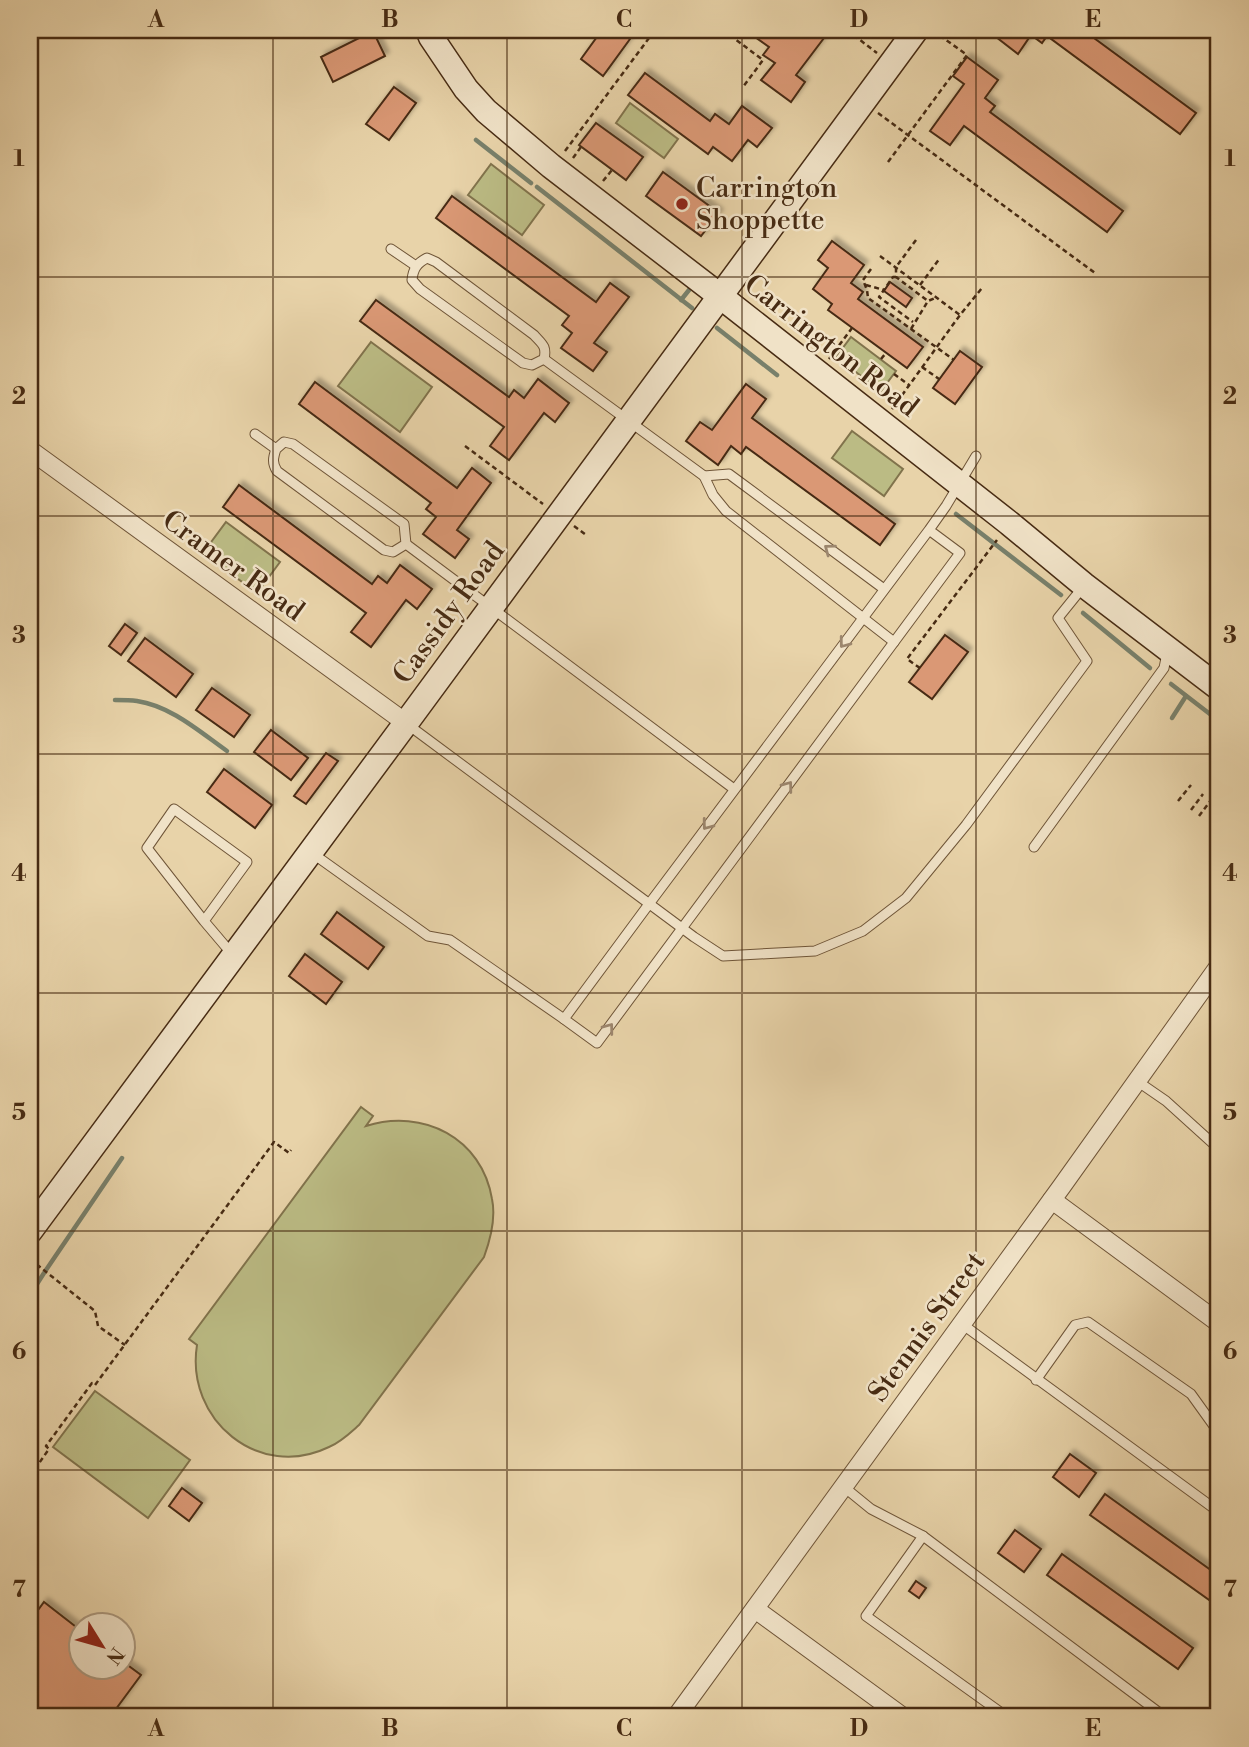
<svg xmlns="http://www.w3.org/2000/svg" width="1249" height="1747" font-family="'Libre Bodoni',serif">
<defs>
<filter id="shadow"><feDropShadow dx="4" dy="-4" stdDeviation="2" flood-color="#0004"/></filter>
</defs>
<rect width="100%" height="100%" fill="#e8d3a9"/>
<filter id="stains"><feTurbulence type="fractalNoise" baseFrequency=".00286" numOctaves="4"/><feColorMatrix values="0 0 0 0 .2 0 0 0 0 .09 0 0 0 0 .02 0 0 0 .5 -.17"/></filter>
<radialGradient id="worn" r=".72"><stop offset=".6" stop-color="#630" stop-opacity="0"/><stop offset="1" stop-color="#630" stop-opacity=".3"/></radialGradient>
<g fill="#bbbb84" stroke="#81734c" stroke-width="2">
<polygon points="630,103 678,139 664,158 616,123"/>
<polygon points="491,164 544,205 522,235 468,195"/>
<polygon points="851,337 896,371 881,391 836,357"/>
<polygon points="371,342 432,387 400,432 338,386"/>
<polygon points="852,431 903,469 884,496 832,458"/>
<polygon points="226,522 280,562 257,593 203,553"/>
<path d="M361,1107L373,1116L366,1126C423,1108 482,1138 492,1199C496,1218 491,1238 484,1257L359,1425C350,1433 341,1442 329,1447C259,1481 185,1420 197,1345L189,1339Z"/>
<polygon points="95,1391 190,1460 148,1518 53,1447"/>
</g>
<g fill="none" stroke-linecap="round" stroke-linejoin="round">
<g stroke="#78806b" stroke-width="4.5">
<polyline points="476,140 531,183"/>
<polyline points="537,187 692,308"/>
<polyline points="681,300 693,285"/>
<polyline points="717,328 777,375"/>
<polyline points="956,514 1061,595"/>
<polyline points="1083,613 1150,668"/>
<polyline points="1171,684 1219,721"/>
<path d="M115,700C122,700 130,700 137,701C171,706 200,732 227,751"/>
<polyline points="1172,718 1186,696"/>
<polyline points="46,1270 122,1158"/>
<polyline points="30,1295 44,1273"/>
</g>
</g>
<g fill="#da9874" stroke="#472b13" stroke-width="2" filter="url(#shadow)">
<polygon points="602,30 618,30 630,39 603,76 581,59"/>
<polygon points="745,30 791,30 796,33 799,30 821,30 827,34 796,75 805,82 791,102 761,80 775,63 763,55 769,47"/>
<polygon points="987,30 1083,30 1196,113 1180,134 1047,36 1042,43 1031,35 1018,54"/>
<polygon points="373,31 385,56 333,82 321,57"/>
<polygon points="967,57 998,80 985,98 995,106 990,112 1123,211 1107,232 964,126 950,145 930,131 964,84 953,76"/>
<polygon points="645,73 710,121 715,114 729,124 742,106 772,128 757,147 748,140 732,161 713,147 708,154 628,95"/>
<polygon points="394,87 416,103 389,140 366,124"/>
<polygon points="596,123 643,157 626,180 579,145"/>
<polygon points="663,172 719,213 701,236 646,196"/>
<polygon points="452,196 596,302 610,283 629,297 594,343 607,352 593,371 561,348 572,333 562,325 569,316 436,218"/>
<polygon points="832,241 864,265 851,283 863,292 858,299 923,347 907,368 828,310 832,304 813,289 828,268 818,260"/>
<polygon points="890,282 912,298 906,307 884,291"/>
<polygon points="376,300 509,397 514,390 524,398 538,379 569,403 555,422 544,413 509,460 490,446 504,427 360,321"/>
<polygon points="960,351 982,367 955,404 933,388"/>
<polygon points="315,382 457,488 472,468 491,483 457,530 469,539 455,558 423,534 436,517 426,509 431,503 299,404"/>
<polygon points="746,384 766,399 752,418 895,524 880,545 746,447 741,454 731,446 718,465 686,441 700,422 712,430"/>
<polygon points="239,485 372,584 378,576 387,583 400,565 432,589 417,609 406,600 371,647 351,632 366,613 223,507"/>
<polygon points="125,624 137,633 121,655 109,646"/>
<polygon points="945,635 968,652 932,699 909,682"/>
<polygon points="145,638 193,674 176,697 128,661"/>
<polygon points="212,688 250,715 234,737 196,710"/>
<polygon points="271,730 308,758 291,780 254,752"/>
<polygon points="326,753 338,761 306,804 294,796"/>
<polygon points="224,769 272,805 255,828 207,792"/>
<polygon points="337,912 384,947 368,969 321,934"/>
<polygon points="305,954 342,982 326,1004 289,976"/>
<polygon points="1070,1454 1096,1473 1079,1497 1053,1477"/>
<polygon points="182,1488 202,1503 189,1521 169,1506"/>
<polygon points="1105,1494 1219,1576 1219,1607 1090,1515"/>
<polygon points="1015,1530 1041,1549 1024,1572 998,1553"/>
<polygon points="1062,1554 1193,1648 1178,1669 1047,1575"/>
<polygon points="916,1581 926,1588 919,1598 909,1591"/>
<polygon points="44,1602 80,1630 80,1666 122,1666 122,1661 141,1675 110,1717 30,1717 30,1621"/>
</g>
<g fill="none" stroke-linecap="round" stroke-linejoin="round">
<g stroke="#6f5538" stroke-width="11">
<g id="lane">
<polyline points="391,249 416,266"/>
<path d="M427,258L436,262L534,335C542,344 547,346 544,359L532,365L523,363L420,289L412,280C413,269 417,263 427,258Z"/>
<polyline points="544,359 704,476"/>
<path d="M255,434L276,449L284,442L293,444L404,524L406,544L393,552L384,550L277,471C272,463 273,458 276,449"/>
<polyline points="929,530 960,553 597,1043 564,1019 649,904 929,530 946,506 976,456"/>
<polyline points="406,544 734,789"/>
<polyline points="884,589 729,474 704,476 713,495 726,511 894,642"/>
<polyline points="407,724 694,937 723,956 815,951 863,931 906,898 966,825 1087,661 1058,618 1083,587"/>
<polyline points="1034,847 1164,668 1167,653"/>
<polyline points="312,853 428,936 450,940 564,1019"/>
<polyline points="204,921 147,848 174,809 247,862 204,921 232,954"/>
<polyline points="1137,1081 1166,1101 1219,1149"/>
<polyline points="962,1324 1219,1512"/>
<polyline points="1036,1380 1075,1325 1088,1322 1191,1394 1219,1433"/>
<polyline points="844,1487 871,1509 923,1536"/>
<polyline points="1007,1717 866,1616 923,1536 1165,1717"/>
</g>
</g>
<g stroke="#6f5538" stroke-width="20">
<g id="street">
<polyline points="30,450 406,723"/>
<polyline points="1052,1200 1219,1323"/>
<polyline points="755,1609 903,1717"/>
<polyline points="676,1717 1062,1186 1219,966"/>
</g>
</g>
<g stroke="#472b13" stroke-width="27">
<g id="secondary">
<polyline points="428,30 431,37 466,89 486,111 551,166 720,296 1009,523 1084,585 1219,688"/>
<polyline points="30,1231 406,723 916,30"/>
</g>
</g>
<g stroke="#472b13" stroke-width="2.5" stroke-dasharray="5 3.5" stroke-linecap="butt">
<polyline points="723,30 763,60 743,87"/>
<polyline points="847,30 877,53"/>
<polyline points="878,113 1095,273"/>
<polyline points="565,151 655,30"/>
<polyline points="573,158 581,147"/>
<polyline points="888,162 967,55 935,32"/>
<polyline points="603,181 612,170"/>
<polyline points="916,240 896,267 896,277 928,301"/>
<polyline points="880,256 960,315"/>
<polyline points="871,269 863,280 867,290 868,298 954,360"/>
<polyline points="896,277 893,277 879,297 913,322"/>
<polyline points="866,285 884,290"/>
<polyline points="920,285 940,258"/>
<polyline points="911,329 928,301 935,298"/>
<polyline points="829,359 852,328"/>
<polyline points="881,359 886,353"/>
<polyline points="922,367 939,379"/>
<polyline points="894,374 909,385"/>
<polyline points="892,409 960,315 982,288"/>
<polyline points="465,446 543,504"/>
<polyline points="574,526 586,535"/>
<polyline points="920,668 907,659 997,540"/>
<polyline points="1178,801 1191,785"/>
<polyline points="1191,810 1203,794"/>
<polyline points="1199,816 1211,800"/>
<polyline points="30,1259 95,1311 98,1326 125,1345"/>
<polyline points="30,1476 49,1449 46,1446 92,1383 95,1385 274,1142 289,1153 291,1150"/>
</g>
<use href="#lane" stroke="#f0e2c7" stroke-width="9"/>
<use href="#street" stroke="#f0e2c7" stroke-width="18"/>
<use href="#secondary" stroke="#f0e2c7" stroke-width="24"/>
</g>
<defs><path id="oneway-chevron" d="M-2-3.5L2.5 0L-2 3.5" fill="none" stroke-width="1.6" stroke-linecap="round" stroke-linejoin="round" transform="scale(1.75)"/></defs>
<g stroke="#9c866d">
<use href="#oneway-chevron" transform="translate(829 549) rotate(-143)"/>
<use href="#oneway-chevron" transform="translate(844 643) rotate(127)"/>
<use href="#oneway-chevron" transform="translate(788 786) rotate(-53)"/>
<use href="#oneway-chevron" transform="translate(707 825) rotate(127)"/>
<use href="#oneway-chevron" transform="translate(609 1028) rotate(-53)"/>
</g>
<path fill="none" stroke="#472b13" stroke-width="2" stroke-opacity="0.55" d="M273,30V1717M507,30V1717M742,30V1717M976,30V1717M30,277H1219M30,516H1219M30,754H1219M30,993H1219M30,1231H1219M30,1470H1219"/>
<circle fill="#8f2418" stroke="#f0e2c7" stroke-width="2.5" cx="682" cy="204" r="7"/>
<g text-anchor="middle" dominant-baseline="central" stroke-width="5" stroke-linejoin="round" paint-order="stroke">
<g font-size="28" fill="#472b13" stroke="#f0e2c7" text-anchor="start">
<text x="696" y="188">Carrington<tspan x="696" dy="32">Shoppette</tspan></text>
</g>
<g font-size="28" fill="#472b13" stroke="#f0e2c7">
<text transform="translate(831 346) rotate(38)">Carrington Road</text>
<text transform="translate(233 566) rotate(36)">Cramer Road</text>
<text transform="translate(449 613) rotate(-54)">Cassidy Road</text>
<text transform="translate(927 1327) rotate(-54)">Stennis Street</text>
</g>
</g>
<rect width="1249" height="1747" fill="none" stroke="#e8d3a9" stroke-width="77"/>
<g transform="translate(102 1646) rotate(127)"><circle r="33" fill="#f0e2c7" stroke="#ac997f" stroke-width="2"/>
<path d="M0-5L12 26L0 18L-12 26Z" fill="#8f2418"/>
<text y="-10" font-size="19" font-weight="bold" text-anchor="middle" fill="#472b13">N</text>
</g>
<rect x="38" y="38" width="1172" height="1670" fill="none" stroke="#472b13" stroke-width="2.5"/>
<g font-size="23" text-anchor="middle" font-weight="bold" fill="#472b13">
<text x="156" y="27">A</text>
<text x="390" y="27">B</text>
<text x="624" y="27">C</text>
<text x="859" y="27">D</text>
<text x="1093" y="27">E</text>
<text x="19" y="166">1</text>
<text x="1230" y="166">1</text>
<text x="19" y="404">2</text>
<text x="1230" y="404">2</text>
<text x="19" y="643">3</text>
<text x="1230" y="643">3</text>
<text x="19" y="881">4</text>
<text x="1230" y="881">4</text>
<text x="19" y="1120">5</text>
<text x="1230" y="1120">5</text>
<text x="19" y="1359">6</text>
<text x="1230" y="1359">6</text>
<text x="19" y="1597">7</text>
<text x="1230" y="1597">7</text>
<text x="156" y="1736">A</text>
<text x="390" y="1736">B</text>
<text x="624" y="1736">C</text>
<text x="859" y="1736">D</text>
<text x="1093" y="1736">E</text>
</g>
<rect width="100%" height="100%" filter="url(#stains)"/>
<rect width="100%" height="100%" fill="url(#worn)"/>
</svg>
